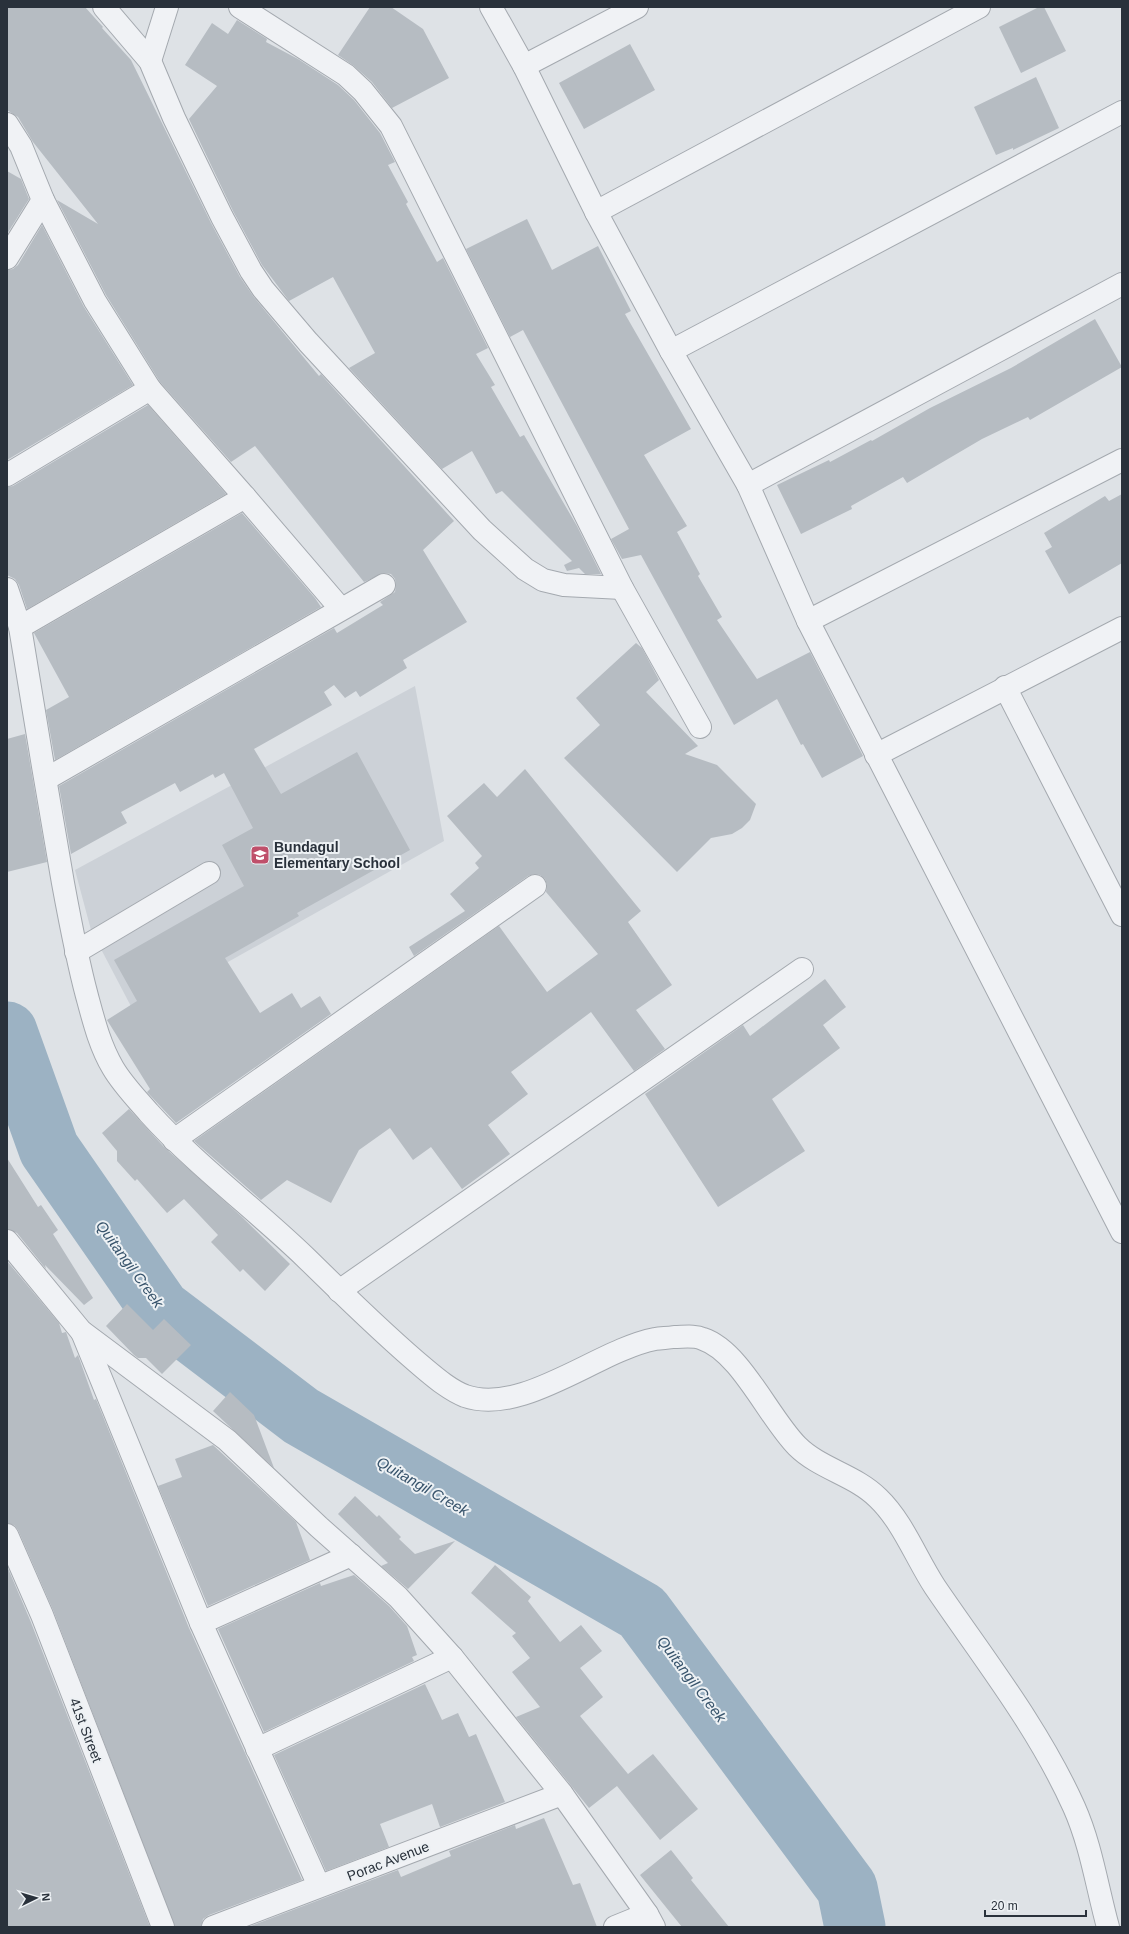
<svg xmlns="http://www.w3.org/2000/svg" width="1129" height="1934" font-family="Helvetica,sans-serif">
<rect width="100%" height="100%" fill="#dee2e6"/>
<polygon fill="#ccd1d7" points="415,686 444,841 135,1014 91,930 75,870"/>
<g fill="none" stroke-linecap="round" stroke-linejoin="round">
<polyline stroke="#9cb2c3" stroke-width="61" points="7,1032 49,1149 160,1309 301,1416 642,1612 847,1888 855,1927"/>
</g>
<g fill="#b6bcc2">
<polygon points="7,7 85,7 103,27 102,28 131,60 211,223 240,277 253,296 319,376 321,374 327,381 454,521 423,550 467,622 403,660 407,668 360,697 356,691 345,698 334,685 324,692 332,705 254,749 281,794 357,752 410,850 297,913 299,916 225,958 260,1013 292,993 301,1008 320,996 331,1014 176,1123 147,1092 150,1089 107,1020 137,1001 114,960 244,886 222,845 253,828 224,773 215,778 213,774 180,792 175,783 121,812 127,823 71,854 59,786 334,628 337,633 383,605 380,602 395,592 396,585 395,579 391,574 384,573 364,582 255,446 231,462 160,382 106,295 57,200 98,224 33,142 18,117 7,110"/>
<polygon points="370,7 391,7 423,29 449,78 392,108 372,82 354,66 338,55"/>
<polygon points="1039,7 1044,7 1066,51 1021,73 999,27"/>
<polygon points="237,20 267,39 266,42 298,59 338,85 354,100 380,133 395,162 388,165 408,202 406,204 437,262 443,258 488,348 476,354 495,385 491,387 520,437 524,435 577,526 601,574 585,574 579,568 567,571 564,565 572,561 502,491 496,494 472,451 442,469 349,368 375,353 333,277 289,301 262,265 233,211 189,119 217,86 185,65 212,23 228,34"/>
<polygon points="630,44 655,90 584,129 559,83"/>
<polygon points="1036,77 1059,128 1013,150 1013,148 996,155 974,107"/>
<polygon points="7,171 21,179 29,199 7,234"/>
<polygon points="527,219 552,270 598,246 631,311 625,314 691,429 644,455 687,526 677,532 700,574 698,576 722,617 717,620 757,679 810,652 863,756 822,778 803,744 801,745 777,699 734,725 641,555 622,559 611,539 629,529 523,330 510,337 466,249"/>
<polygon points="42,225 84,307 133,385 7,460 7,270 13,269 18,265"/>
<polygon points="1095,319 1122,367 1030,420 1028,417 982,439 907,483 903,477 851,506 852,509 801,534 777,485 829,460 830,462 871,440 872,441 930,408 1011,368"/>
<polygon points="148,405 226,494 27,609 19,585 15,579 7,575 7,487 13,486"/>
<polygon points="1122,494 1122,563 1069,594 1045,551 1052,547 1044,533 1105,496 1109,501"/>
<polygon points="242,513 315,598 321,607 55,760 46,710 69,697 34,633"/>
<polygon points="636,643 642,648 659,680 646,692 698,746 685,754 717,765 756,804 750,820 742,828 732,834 711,838 677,872 564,758 600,725 576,698"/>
<polygon points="25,734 47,862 7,872 7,739"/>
<polygon points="525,769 641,911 628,922 672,985 636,1010 665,1049 634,1071 591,1012 511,1072 528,1094 488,1125 510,1154 462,1189 431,1147 413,1160 390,1128 359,1150 331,1203 287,1180 261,1200 194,1141 499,926 547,992 598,954 546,892 547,885 545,879 540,875 534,874 528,876 414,956 409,947 465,911 450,894 479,868 475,863 482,856 447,816 484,783 497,797"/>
<polygon points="825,979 846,1007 823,1025 840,1048 772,1099 805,1151 718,1207 645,1094 743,1025 750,1036"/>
<polygon points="129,1109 164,1147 241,1216 290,1264 265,1291 243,1269 240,1272 211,1242 218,1235 184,1199 167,1213 137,1179 135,1181 117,1161 117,1151 102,1133"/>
<polygon points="7,1158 38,1207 41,1205 58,1230 53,1234 93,1298 84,1305 45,1265 46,1269 17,1233 7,1229"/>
<polygon points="7,1261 59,1323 62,1333 66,1332 75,1358 78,1355 94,1400 96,1399 189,1628 302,1880 209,1915 203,1919 201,1927 175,1927 53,1610 18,1530 14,1525 7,1523"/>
<polygon points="127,1304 153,1330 164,1319 191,1345 162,1374 146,1358 138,1358 134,1355 106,1326"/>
<polygon points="230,1392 254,1415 274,1468 213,1411"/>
<polygon points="213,1445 296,1522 310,1560 208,1606 158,1486 182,1477 175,1459"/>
<polygon points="355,1496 377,1517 379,1515 401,1537 399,1539 415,1554 455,1541 408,1589 381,1566 388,1563 338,1514"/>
<polygon points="495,1565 531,1597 528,1601 560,1642 581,1625 602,1651 580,1668 603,1697 580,1716 628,1774 653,1754 698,1809 660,1840 617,1786 589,1808 516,1717 540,1707 512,1672 530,1658 512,1636 516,1633 471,1593"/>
<polygon points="7,1566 30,1620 150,1927 7,1927"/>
<polygon points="354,1575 389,1606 407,1626 417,1655 412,1657 414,1661 264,1732 218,1629 320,1583 321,1586"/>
<polygon points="425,1684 442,1720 458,1713 469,1737 476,1734 505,1802 440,1827 432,1804 380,1824 389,1847 326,1871 274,1755"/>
<polygon points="544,1818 573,1885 580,1883 597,1927 248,1927 398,1870 401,1877 451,1856 449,1851 515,1825 516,1829"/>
<polygon points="671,1850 693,1878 691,1880 729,1927 682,1927 640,1875"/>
</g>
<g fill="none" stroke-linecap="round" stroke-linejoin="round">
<g stroke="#a4a9af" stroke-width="24">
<g id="minor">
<polyline points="104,7 150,61 174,118 222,217 251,271 263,289 308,342 482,530 525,569 543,580 564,585 622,588"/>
<polyline points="240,7 346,75 363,91 391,126 622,588 700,727"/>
<polyline points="491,7 524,66 596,212 671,351 748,485 808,621 1122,1232"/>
<polyline points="150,61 167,7"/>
<polyline points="524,66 637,7"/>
<polyline points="7,124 21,146 43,200 95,301 150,389 245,497 341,609"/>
<polyline points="596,212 979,7"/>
<polyline points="7,258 43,200"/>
<polyline points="671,351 1122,112"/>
<polyline points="7,475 150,389"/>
<polyline points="748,485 1122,284"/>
<path d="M7,589L20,627C34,712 48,798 63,883C70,921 77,959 87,996C94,1022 100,1046 113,1068C123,1085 137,1099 149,1113C197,1166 254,1208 305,1257C344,1295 383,1334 425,1369C437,1379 450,1390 465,1396C523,1416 598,1350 655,1339C661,1338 668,1338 674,1337C684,1337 694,1335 703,1339C740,1351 769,1418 797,1446C820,1469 855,1475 878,1498C903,1522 916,1558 935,1587C984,1659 1038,1727 1074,1807C1091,1845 1097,1887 1108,1927"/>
<polyline points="808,621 1122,460"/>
<polyline points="20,627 245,497"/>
<polyline points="1005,687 1122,915"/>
<polyline points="876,755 1122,628"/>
<polyline points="46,779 384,585"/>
<polyline points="76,952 209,873"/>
<polyline points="174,1140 535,886"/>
<polyline points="7,1241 81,1331 227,1440 319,1527 398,1597 452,1657 562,1794 647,1914 654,1927"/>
<polyline points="339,1291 802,969"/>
<polyline points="82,1332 201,1623 319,1886"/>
<polyline points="7,1535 42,1615 163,1927"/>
<polyline points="201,1623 351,1555"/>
<polyline points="257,1749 452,1657"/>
<polyline points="213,1927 562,1794"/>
<polyline points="615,1927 647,1914"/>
</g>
</g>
<use href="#minor" stroke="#f0f2f5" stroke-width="22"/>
</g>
<defs>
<g id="school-square" transform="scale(1)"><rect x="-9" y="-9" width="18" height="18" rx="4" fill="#bf4f6a" stroke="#edf1f4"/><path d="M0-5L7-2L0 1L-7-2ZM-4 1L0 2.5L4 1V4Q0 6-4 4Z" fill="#fff"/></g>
</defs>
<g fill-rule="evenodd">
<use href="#school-square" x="260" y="855"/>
</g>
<g text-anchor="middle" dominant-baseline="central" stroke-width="4" stroke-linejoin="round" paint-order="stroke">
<g font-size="14" font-weight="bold" fill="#29313b" stroke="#edf1f4" text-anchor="start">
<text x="274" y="847">Bundagul<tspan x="274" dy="16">Elementary School</tspan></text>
</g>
<g font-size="14" fill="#29313b" stroke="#edf1f4">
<text transform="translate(86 1730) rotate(69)">41st Street</text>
<text transform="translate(388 1861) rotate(-21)">Porac Avenue</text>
</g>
<g font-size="15" font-style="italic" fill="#37536b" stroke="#edf1f4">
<text transform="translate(130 1264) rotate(54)">Quitangil Creek</text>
<text transform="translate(423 1486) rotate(30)">Quitangil Creek</text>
<text transform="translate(692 1679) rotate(53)">Quitangil Creek</text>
</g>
</g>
<rect width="1129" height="1934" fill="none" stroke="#29313b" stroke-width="16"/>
<g transform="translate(36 1898) rotate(85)" stroke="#edf1f4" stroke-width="3" paint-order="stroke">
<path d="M0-3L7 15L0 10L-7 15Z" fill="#29313b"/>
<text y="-6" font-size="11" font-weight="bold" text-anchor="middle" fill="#29313b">N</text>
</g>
<path d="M985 1910v6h101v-6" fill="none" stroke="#29313b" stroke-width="2"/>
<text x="991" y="1910" font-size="12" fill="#29313b" stroke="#edf1f4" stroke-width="3" paint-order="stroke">20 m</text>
</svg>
